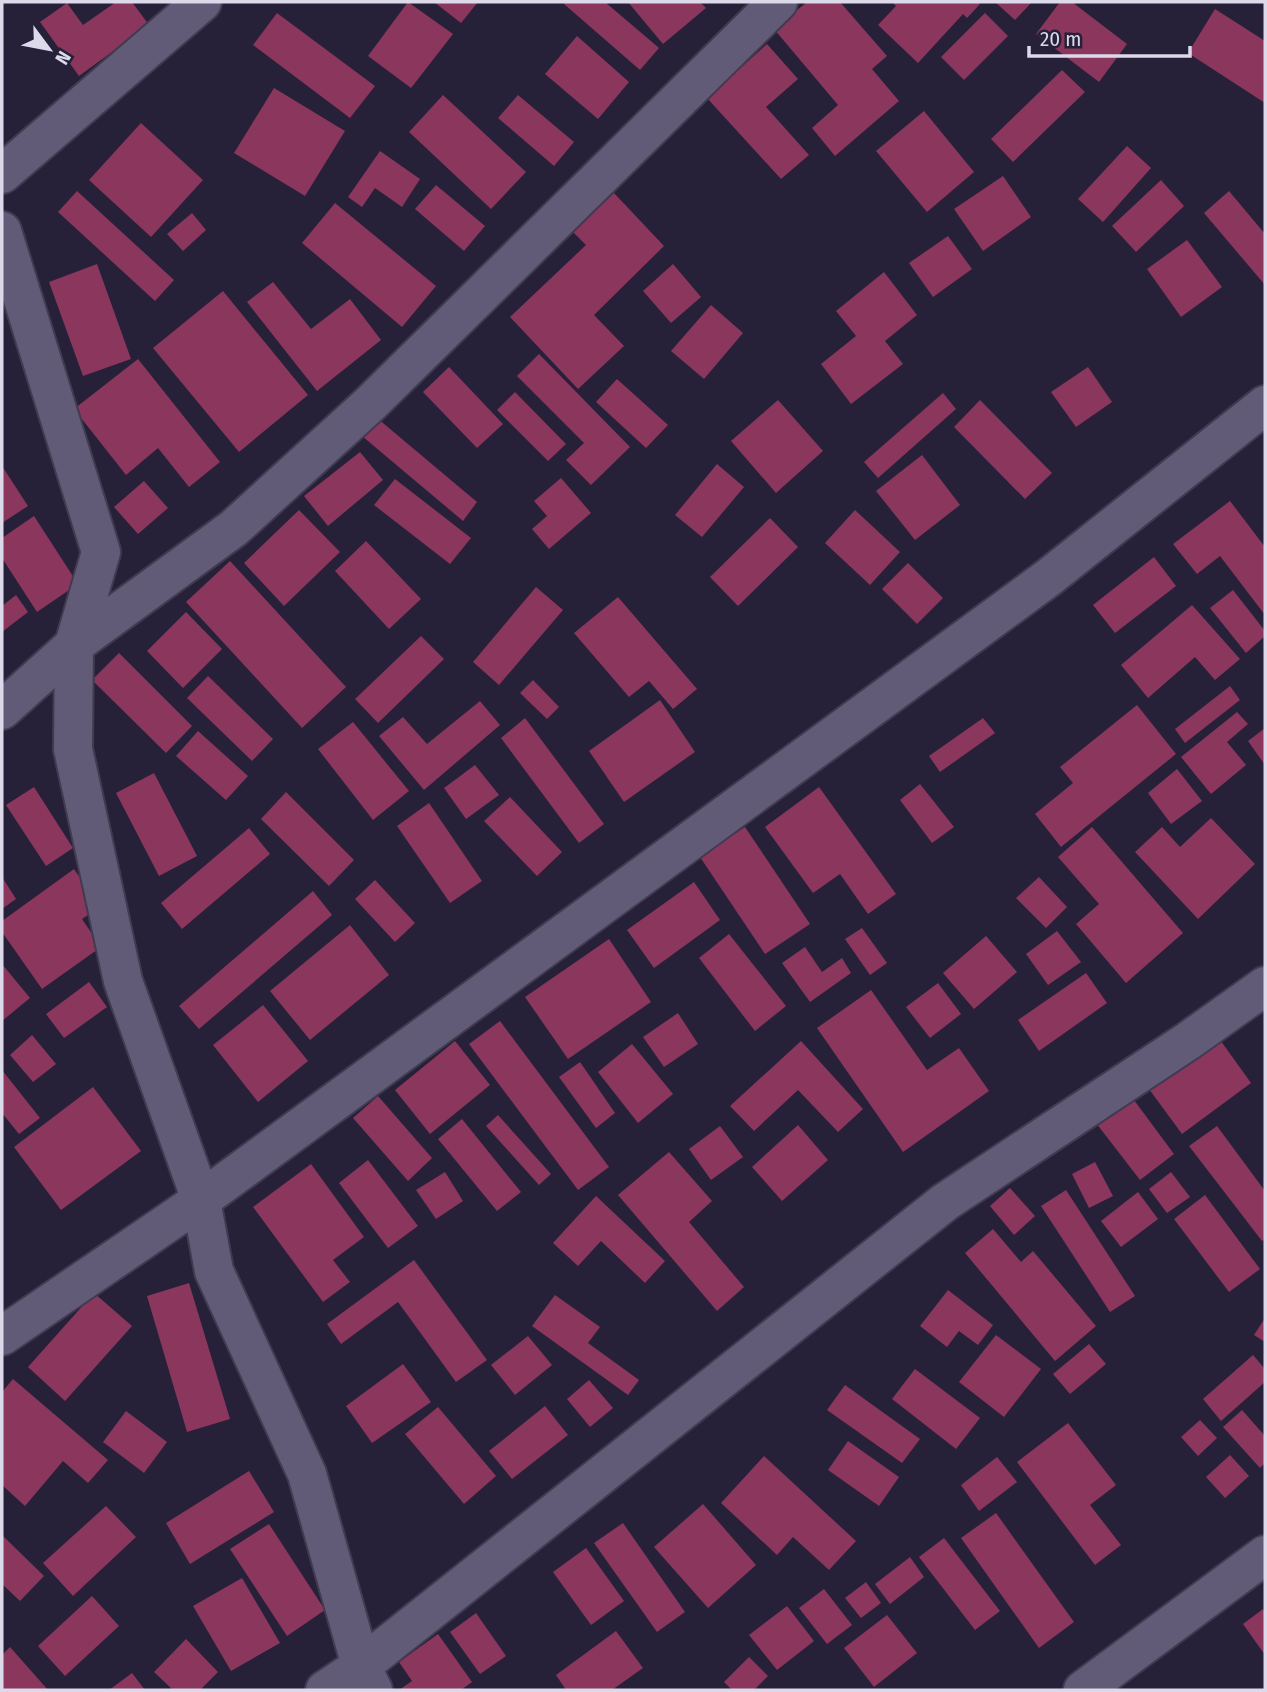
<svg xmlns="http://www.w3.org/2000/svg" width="1267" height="1692" font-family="'Fira Sans Condensed',sans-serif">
<rect width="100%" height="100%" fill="#262039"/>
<g fill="#8b365d">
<polygon points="116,2 132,2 149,25 79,76 40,22 67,3 83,25"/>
<polygon points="408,2 453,34 411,88 368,56"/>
<polygon points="434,2 478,2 461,23"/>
<polygon points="566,2 605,2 659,48 640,70 564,4"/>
<polygon points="628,2 700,2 706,8 663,44"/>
<polygon points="807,2 840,2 887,56 872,69 899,101 835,156 812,128 838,105 774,29"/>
<polygon points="892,2 977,2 980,4 967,18 963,14 918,63 878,25 896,6"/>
<polygon points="995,2 1032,2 1015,20"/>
<polygon points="1060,2 1072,2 1127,44 1099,82 1036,34"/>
<polygon points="1215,9 1265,41 1265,103 1188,53"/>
<polygon points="277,13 375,86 350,118 253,45"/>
<polygon points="985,13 1008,36 964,80 941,57"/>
<polygon points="577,36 629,82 598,119 545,74"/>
<polygon points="767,44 798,79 766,107 809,155 781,179 707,98"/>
<polygon points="1062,70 1085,92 1013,162 991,139"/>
<polygon points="274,88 345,131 305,196 234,153"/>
<polygon points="443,95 526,172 491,209 409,132"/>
<polygon points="518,95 574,142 554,166 498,118"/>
<polygon points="924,111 974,172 927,212 876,151"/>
<polygon points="141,123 203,180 151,237 89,180"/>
<polygon points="1127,146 1151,168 1103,222 1078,199"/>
<polygon points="380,151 420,179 402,207 375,188 362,207 348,197"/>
<polygon points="1003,176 1031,217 983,251 954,209"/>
<polygon points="1161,180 1184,206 1136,252 1112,226"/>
<polygon points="436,185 485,226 464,251 415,209"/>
<polygon points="77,191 174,280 155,301 58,212"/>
<polygon points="1229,191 1265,234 1265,285 1204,213"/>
<polygon points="614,193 664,246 594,315 624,346 578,389 510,317 586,245 573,232"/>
<polygon points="335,203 436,286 402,327 302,243"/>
<polygon points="192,213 206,230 183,251 167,234"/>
<polygon points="948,236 972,269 933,297 909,263"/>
<polygon points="1187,240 1222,287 1181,317 1147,269"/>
<polygon points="97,264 131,359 83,376 49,282"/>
<polygon points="673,264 701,297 671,323 643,291"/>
<polygon points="884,272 917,315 885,341 903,364 851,404 821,364 856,336 836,311"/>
<polygon points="273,282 311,329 350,299 381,340 317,391 247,302"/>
<polygon points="223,291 308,395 239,452 153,348"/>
<polygon points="711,305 743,333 704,379 671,351"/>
<polygon points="539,354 630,447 591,485 566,460 584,443 517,376"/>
<polygon points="138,359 220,462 189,487 158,448 126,475 74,409"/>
<polygon points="449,367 503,424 477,448 423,392"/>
<polygon points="1088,367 1112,402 1076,427 1051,392"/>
<polygon points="617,379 668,425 646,448 596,402"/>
<polygon points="515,392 566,444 548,461 497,410"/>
<polygon points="943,393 956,409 878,478 864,462"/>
<polygon points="778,400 823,451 776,493 731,441"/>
<polygon points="980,400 1052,473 1025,499 954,427"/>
<polygon points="377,418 477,502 463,521 362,436"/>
<polygon points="360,452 383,480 328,526 304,496"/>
<polygon points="922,455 960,505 915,540 876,491"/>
<polygon points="717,464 744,487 702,537 675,515"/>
<polygon points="2,466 28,506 2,523"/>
<polygon points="561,478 591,513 549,549 532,529 547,516 534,501"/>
<polygon points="395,479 471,538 450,564 374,505"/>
<polygon points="144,481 168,508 138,534 114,507"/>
<polygon points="1230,501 1265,547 1265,615 1220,556 1197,574 1173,544"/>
<polygon points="299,510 340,552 284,606 244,563"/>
<polygon points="855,510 900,552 870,585 825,543"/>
<polygon points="34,516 78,584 37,612 2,558 2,538"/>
<polygon points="770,518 798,547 738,606 710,577"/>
<polygon points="366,541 421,599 389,629 335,571"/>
<polygon points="1154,557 1176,586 1115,633 1093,605"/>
<polygon points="230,561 346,687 302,728 186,602"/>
<polygon points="908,563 943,598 917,624 882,589"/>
<polygon points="536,587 563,610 499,685 473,662"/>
<polygon points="1233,590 1265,631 1265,636 1246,653 1210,608"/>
<polygon points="16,595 28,612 2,632 2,606"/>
<polygon points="618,597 697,689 673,709 649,681 629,697 574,633"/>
<polygon points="1192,605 1240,659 1215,680 1195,657 1148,698 1121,665"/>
<polygon points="186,612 222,649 183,688 147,651"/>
<polygon points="421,636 444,659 378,723 355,699"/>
<polygon points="119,653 192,726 166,753 92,680"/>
<polygon points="208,676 273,739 252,761 187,698"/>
<polygon points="533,680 559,707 547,719 520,693"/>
<polygon points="1230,686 1240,700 1185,743 1175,729"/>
<polygon points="660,700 695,752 624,802 589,751"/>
<polygon points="480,701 500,725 424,790 379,736 403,717 427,744"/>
<polygon points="1137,705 1176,754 1061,847 1035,814 1073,783 1060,767"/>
<polygon points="1237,712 1248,724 1227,742 1246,765 1211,794 1181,757"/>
<polygon points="525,718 604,824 579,843 501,738"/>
<polygon points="983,718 995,733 940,772 929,756"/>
<polygon points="353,722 409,791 373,820 318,749"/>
<polygon points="1265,728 1265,765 1248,741"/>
<polygon points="198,731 248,776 226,800 176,756"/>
<polygon points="475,765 499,795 466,819 444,788"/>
<polygon points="1177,769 1202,801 1171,824 1148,793"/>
<polygon points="154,773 197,856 159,876 116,793"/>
<polygon points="920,784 954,827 932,843 900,800"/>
<polygon points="34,787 73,848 46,866 6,805"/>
<polygon points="819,787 896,894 868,914 840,874 813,893 765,827"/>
<polygon points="286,792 354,860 329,886 261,819"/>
<polygon points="510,797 562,852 537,876 484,821"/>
<polygon points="429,803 482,881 450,903 397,826"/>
<polygon points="1211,818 1255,864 1198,919 1135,852 1162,827 1180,847"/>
<polygon points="745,827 810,924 765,954 700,857"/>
<polygon points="1092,827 1183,933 1126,983 1076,924 1099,904 1058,857"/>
<polygon points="249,828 270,854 182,929 161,903"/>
<polygon points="74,869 100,907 82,919 101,947 42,989 2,932 2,921"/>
<polygon points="2,877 16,899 2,909"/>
<polygon points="1039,877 1067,907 1046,928 1016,898"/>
<polygon points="375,880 415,923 395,942 355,899"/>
<polygon points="694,882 720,920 654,968 627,930"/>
<polygon points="313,891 332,915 199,1029 179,1006"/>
<polygon points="350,925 389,975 310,1040 270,991"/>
<polygon points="862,928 887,963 870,975 845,939"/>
<polygon points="1057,931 1081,962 1048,985 1026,954"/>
<polygon points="729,934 786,1006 755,1031 699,958"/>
<polygon points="986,936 1017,972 974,1009 943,973"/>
<polygon points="609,939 651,1002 568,1059 525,997"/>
<polygon points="805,947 822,972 842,958 851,973 810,1002 782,963"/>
<polygon points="2,964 30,998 2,1021"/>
<polygon points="1086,973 1107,1003 1039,1051 1018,1020"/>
<polygon points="89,982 107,1007 64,1038 46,1014"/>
<polygon points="938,983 961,1014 930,1038 906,1007"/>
<polygon points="871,990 927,1070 959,1048 989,1091 903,1152 817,1028"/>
<polygon points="263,1005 308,1061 258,1102 213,1045"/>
<polygon points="678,1013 698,1044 664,1067 643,1037"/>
<polygon points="500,1021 609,1167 578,1190 469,1044"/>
<polygon points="32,1035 56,1064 33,1082 10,1055"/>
<polygon points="1218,1037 1251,1083 1182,1134 1149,1089"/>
<polygon points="455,1041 490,1085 430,1134 395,1090"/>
<polygon points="801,1041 863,1109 838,1132 798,1090 754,1131 730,1106"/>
<polygon points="632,1044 673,1094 638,1123 598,1072"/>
<polygon points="580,1062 615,1113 596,1128 559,1077"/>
<polygon points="2,1070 40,1118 19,1134 2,1113"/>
<polygon points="93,1087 141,1151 61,1210 14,1147"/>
<polygon points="378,1096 432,1158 408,1181 353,1118"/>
<polygon points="1131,1096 1174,1154 1140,1180 1096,1123"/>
<polygon points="498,1115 551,1174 539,1185 486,1126"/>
<polygon points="462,1119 521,1192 497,1211 438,1139"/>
<polygon points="798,1125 828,1160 782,1201 752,1167"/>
<polygon points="720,1126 743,1157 711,1180 689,1149"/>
<polygon points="1217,1126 1265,1191 1265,1239 1262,1241 1189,1146"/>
<polygon points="669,1152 712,1201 689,1222 744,1287 717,1311 618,1195"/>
<polygon points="368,1160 418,1226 388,1248 339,1183"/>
<polygon points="1095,1162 1113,1196 1089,1208 1072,1174"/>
<polygon points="311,1164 364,1237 333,1260 350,1282 323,1302 253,1207"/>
<polygon points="445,1172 463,1201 436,1219 416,1190"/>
<polygon points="1171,1172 1190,1197 1167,1213 1149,1189"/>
<polygon points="1010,1188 1035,1216 1014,1235 990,1206"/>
<polygon points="1066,1190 1135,1296 1110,1312 1041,1206"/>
<polygon points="1138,1192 1158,1219 1121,1247 1101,1221"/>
<polygon points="1205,1195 1260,1269 1229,1292 1174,1219"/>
<polygon points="596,1196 665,1261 645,1283 601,1241 578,1266 553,1243"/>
<polygon points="993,1229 1021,1262 1033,1251 1096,1326 1055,1361 965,1253"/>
<polygon points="414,1260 487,1360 456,1382 398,1302 341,1344 327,1324"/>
<polygon points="189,1283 230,1419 187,1432 147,1296"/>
<polygon points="948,1290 993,1325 978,1345 959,1331 947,1347 920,1326"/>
<polygon points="94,1293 132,1326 65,1401 28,1367"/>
<polygon points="555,1295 600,1327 588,1343 639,1380 628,1395 532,1326"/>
<polygon points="1265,1318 1265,1342 1254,1335"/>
<polygon points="996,1335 1041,1369 1004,1417 959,1382"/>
<polygon points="528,1336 552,1365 515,1395 491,1365"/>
<polygon points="1089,1344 1106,1364 1070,1394 1053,1374"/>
<polygon points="1253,1355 1265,1369 1265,1382 1221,1421 1203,1399"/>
<polygon points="403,1364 431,1402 372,1443 346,1406"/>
<polygon points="915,1369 980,1418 956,1449 892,1399"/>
<polygon points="13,1379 108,1460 88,1483 63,1461 25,1506 2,1485 2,1392"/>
<polygon points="589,1380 613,1408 590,1427 567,1399"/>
<polygon points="845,1385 920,1439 902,1463 827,1410"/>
<polygon points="545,1406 568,1435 512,1479 489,1451"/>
<polygon points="438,1407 496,1476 464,1504 405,1434"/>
<polygon points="1242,1410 1265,1436 1265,1463 1260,1468 1223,1427"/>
<polygon points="126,1411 167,1442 144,1473 103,1442"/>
<polygon points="1200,1420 1217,1438 1198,1456 1181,1437"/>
<polygon points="1068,1423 1116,1485 1090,1505 1121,1545 1095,1565 1017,1462"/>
<polygon points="848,1441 899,1477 879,1506 828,1470"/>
<polygon points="1230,1455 1249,1476 1225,1498 1206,1477"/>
<polygon points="764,1456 856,1541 829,1570 793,1537 777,1555 721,1503"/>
<polygon points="997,1457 1017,1482 979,1511 961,1485"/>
<polygon points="249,1471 274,1512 190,1564 166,1523"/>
<polygon points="703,1504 756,1565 708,1608 654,1547"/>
<polygon points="106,1506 136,1537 73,1596 43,1563"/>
<polygon points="996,1513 1074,1622 1039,1648 961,1538"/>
<polygon points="623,1523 685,1612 657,1632 594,1543"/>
<polygon points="269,1524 325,1610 287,1636 230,1549"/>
<polygon points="2,1535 44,1576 20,1601 2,1584"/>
<polygon points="944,1538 1000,1611 975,1630 919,1557"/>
<polygon points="586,1548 624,1601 591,1625 553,1572"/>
<polygon points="910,1557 924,1577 890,1604 875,1584"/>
<polygon points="242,1578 280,1643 231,1671 193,1606"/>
<polygon points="866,1582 881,1603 861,1618 845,1598"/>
<polygon points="824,1589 852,1625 827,1644 799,1608"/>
<polygon points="92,1596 119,1626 65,1676 38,1646"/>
<polygon points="787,1606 814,1641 777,1670 749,1635"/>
<polygon points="1263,1609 1265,1612 1265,1655 1243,1624"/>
<polygon points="476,1613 506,1656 480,1674 450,1632"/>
<polygon points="887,1615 917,1653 874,1687 844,1648"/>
<polygon points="616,1631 643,1668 612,1690 566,1690 556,1675"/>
<polygon points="438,1634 472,1682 461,1690 399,1690 412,1681 399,1662"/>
<polygon points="186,1639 218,1672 200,1690 173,1690 154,1672"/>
<polygon points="10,1647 48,1690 2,1690 2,1655"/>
<polygon points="749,1657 768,1676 754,1690 732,1690 724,1682"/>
<polygon points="132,1673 145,1690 109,1690"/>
</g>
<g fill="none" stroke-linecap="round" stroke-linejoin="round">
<g stroke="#403b50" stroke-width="42">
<g id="minor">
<polyline points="2,174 202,2"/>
<polyline points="2,231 101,552 74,645 73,749 123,981 201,1200 214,1271 307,1474 361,1666 373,1690"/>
<polyline points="2,710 74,645 234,528 370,404 778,2"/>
<polyline points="2,1336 201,1200 1048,578 1265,405"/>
<polyline points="325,1690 361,1666 945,1202 1188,1041 1265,986"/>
<polyline points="1083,1690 1265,1555"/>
</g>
</g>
<use href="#minor" stroke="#615b78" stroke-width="38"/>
</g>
<rect width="1267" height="1692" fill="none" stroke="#dcd9ea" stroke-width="7"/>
<g transform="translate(49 49) rotate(122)" stroke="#262039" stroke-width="5" paint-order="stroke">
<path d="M0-5L12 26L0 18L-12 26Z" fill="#dcd9ea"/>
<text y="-10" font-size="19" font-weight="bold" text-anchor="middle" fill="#dcd9ea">N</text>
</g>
<path d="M1029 46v10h161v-10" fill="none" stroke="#dcd9ea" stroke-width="3.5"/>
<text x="1040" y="46" font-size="21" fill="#dcd9ea" stroke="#262039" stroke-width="5" paint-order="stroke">20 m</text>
</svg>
